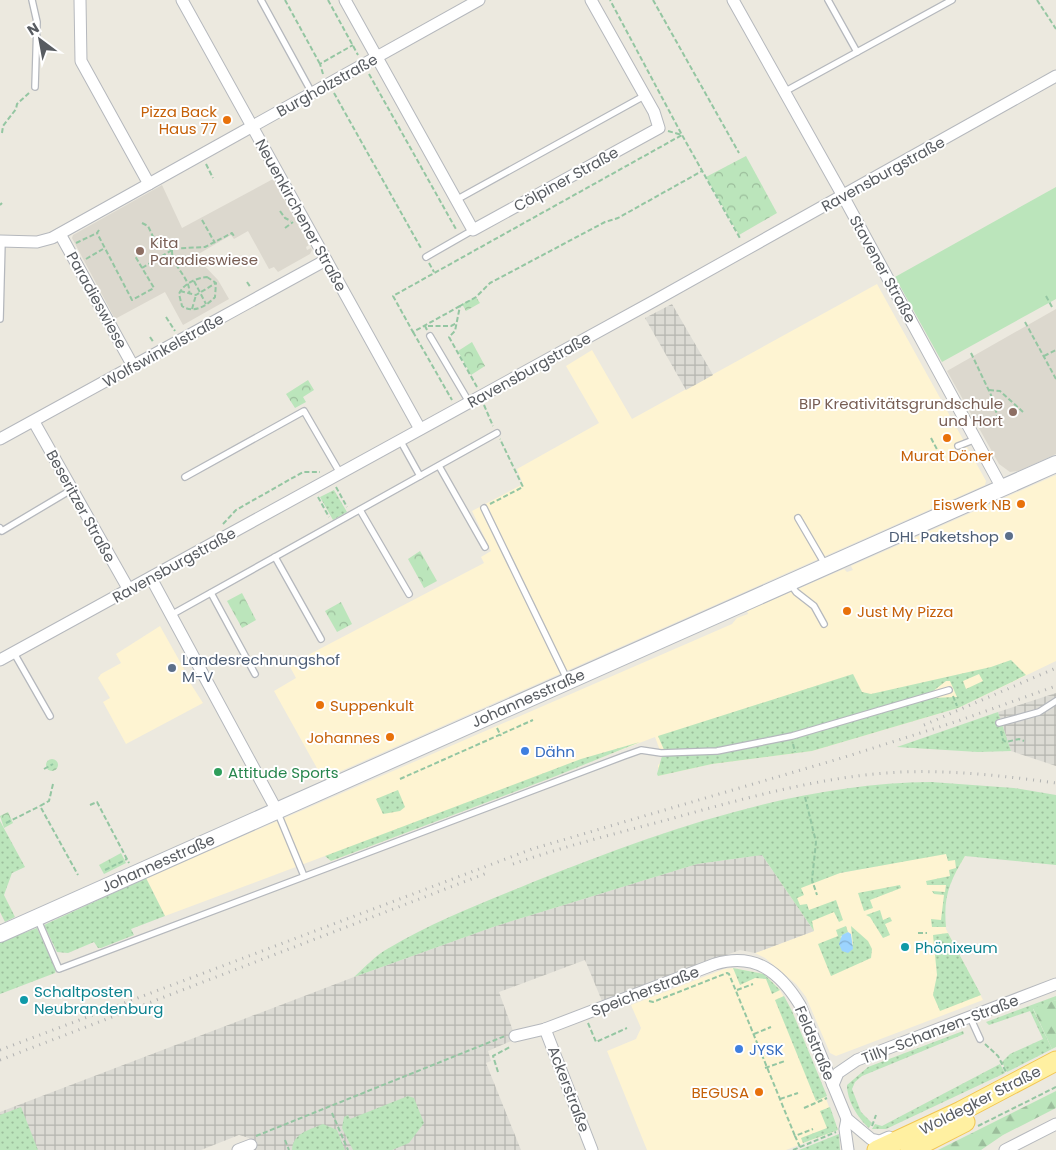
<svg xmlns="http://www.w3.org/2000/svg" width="1056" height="1150" font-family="Poppins,sans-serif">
<defs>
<pattern id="industrial-grid" width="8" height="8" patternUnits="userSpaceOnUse" patternTransform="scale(1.25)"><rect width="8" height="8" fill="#dcdbd4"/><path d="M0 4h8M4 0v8" fill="none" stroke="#b5b5af"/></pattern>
<pattern id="grass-dots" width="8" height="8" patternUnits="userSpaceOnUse" patternTransform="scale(1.25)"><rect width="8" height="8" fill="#bbe5bb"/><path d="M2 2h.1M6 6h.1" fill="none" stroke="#9bbd9b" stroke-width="1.8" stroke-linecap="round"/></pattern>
<pattern id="forest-firs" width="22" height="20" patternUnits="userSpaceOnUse" patternTransform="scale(1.25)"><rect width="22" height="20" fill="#bbe5bb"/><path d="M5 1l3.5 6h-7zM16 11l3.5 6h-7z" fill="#9bbd9b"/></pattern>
<pattern id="park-crowns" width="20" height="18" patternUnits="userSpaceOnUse" patternTransform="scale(1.25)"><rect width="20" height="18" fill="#bbe5bb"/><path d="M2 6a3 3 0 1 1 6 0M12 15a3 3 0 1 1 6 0" fill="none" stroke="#9bbd9b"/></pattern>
<pattern id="water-waves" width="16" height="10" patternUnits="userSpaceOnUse" patternTransform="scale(1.25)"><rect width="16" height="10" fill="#9cd4ff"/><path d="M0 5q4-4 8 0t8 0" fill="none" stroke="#82afd2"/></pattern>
</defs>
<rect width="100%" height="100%" fill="#ece9df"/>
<g fill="#fef4d2">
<polygon points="877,284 986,481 985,485 323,779 274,691 296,678 289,665 484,563 481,557 491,551 472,511 523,484 517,469 599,423 566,366 592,350 632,419"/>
<polygon points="1056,475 1056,661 958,708 812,751 712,764 658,776 658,765 662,762 662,756 655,737 331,861 325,856 165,916 146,878 693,641 732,624 737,618 748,614 747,611 844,569 847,572 853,570 851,566"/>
<polygon points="160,626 188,676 187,678 203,703 126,744 103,702 110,698 98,678 101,674 121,663 116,654"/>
<polygon points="946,853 965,856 950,882 943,905 946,929 983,1000 836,1056 830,1053 806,997 796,984 765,958 755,953 814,931 782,884"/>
<polygon points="733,968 764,974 780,990 792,1011 838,1130 786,1150 647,1150 607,1051 636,1039 641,1028 631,1005 724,969"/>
</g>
<g fill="url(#industrial-grid)">
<polygon points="672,304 713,375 686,390 645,318"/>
<polygon points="1056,693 1056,766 1011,751 998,712"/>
<polygon points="762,855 814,931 755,953 740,950 602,1001 585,960 499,992 516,1039 488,1051 491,1061 486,1063 521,1150 254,1150 249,1138 239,1135 201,1150 0,1150 0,1112 354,977 496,926 697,864"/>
</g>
<g fill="#dcd8ce">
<polygon points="273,179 309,245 306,247 307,250 311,248 312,250 310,254 278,272 274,267 269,269 248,231 234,239 231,235 195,256 218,280 229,299 183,325 165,292 115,319 72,238 73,235 162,185 182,228"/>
<polygon points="1056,309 1056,454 1019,471 1010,472 999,464 947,371"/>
</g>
<g fill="url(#grass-dots)" fill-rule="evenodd">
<polygon points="334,490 347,512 333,520 320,497"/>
<path d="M1011,660L1026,675L958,708L812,751L712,764L658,776L657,774L662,756L717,753L856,720L931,698L957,697L950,681H946L932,692L788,735L716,748L665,752L658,736L853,674L862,692L871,694L991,667ZM979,674L983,681L966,689L963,681Z"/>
<polygon points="998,712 1011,751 978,752 897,747"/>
<polygon points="640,742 556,776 331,861 325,856 581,759"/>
<path d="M931,782L1014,788L1056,795V865L965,856C950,881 943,896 946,927H932L931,919L941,920L944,895L934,894L932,891L945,892L946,885H927L926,881L950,876L949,870L956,868L955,860L948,861L946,854L840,873L801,888L804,895L797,898L800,905L807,904L809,910L836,900L843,920L839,922L834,912L812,921L814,931L762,855L697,864L496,926L354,977C365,967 376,955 389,948C434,921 485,902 533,882C658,832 795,783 931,782Z"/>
<polygon points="398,790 405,807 400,811 383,814 376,799"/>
<polygon points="0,821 25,867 12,873 4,895 15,917 5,922 0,912"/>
<polygon points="146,878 165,916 131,929 134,935 101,948 98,948 94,942 68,953 57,952 44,925"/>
<polygon points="900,885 901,888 870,900 873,908 864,911 858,893"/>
<polygon points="880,910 883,920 890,917 892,921 885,924 890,935 883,938 870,917 866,915"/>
<polygon points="846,926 848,932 840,937 853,945 851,926 868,941 872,949 871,958 831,976 818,944 838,936 836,930"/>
<polygon points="37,928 56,970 55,973 0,994 0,942"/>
<polygon points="948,933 981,995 940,1011 933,995 937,975 933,935"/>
<polygon points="733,968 764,974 780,990 772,994 766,979 755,978 740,985"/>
<polygon points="784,996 792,1011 827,1096 816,1101 775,1000"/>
<polygon points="1056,996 1056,1000 1033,1009 1052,1049 1007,1072 1002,1062 1010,1054 1043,1039 1030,1011 989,1025 986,1022"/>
<path d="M963,1031L964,1034L862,1076L855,1082L852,1089L861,1112L872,1123L869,1128C858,1118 847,1101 847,1085L868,1067Z"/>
<polygon points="1000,1064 1005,1073 886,1129 872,1129 875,1124 882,1126"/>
<polygon points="408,1096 414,1098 424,1123 409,1143 392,1150 353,1150 342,1128 344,1117 348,1115 350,1119"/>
<polygon points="21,1107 38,1150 0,1150 0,1115"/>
<polygon points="830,1107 838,1130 803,1143 801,1138 827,1128 820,1111"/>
<path d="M323,1124L337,1130L345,1150H292C293,1133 309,1130 323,1124Z"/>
<polygon points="839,1134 840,1150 799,1150"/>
</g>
<g fill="url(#forest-firs)">
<polygon points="1056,1000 1056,1047 1052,1049 1033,1008"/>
<polygon points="1056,1091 1056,1108 1003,1135 981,1150 938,1150"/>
</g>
<g fill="url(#park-crowns)">
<polygon points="746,156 777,213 739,235 706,177"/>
<polygon points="476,297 480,303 466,311 462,304"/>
<polygon points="472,342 485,366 471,375 458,351"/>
<polygon points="308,380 314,390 303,397 306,402 295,408 286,394"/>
<polygon points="420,551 437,581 424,588 408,559"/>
<polygon points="242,593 256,620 242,628 227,601"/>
<polygon points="341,602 352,624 337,632 325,611"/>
<circle cx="52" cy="765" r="6"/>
<polygon points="8,812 13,823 4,828 0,816"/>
<polygon points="121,853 126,863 104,874 99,865"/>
</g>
<polygon fill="#bbe5bb" points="1056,187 1056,299 942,362 895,277"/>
<polygon fill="url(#water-waves)" points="848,932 851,934 853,949 848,953 842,951 839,944 842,935"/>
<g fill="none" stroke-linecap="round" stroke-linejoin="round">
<g stroke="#b5b8bd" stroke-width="8">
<g id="service">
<polyline points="32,0 37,22 35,87"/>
<polyline points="261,0 312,93"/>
<polyline points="828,0 857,52"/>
<polyline points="784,92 952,0"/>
<polyline points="456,200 644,96"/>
<polyline points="426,257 473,230"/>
<polyline points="0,319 2,241"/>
<polyline points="430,336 469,402"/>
<polyline points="400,440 420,476"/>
<polyline points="958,446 976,439"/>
<polyline points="439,466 485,547"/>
<polyline points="185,477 304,411 340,473"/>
<polyline points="484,508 567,679"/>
<polyline points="360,510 409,594"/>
<polyline points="798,518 826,566"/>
<polyline points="0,528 2,531 71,490"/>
<polyline points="275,557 321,639"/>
<polyline points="791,585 796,592 814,606 824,624"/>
<polyline points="211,593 255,674"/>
<polyline points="171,615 497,433"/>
<polyline points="14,653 50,716"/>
<polyline points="999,723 1039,712 1056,701"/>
<polyline points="277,811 304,876"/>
<polyline points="38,920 59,969 624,756 641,750 661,753 717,751 792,736 949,690"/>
<polyline points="970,1017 980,1039"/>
</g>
</g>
<g stroke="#b5b8bd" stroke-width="13">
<g id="minor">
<polyline points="80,0 81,61 149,184"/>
<polyline points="182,0 420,429"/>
<polyline points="345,0 473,230 659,128 654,112 591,0"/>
<polyline points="733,0 843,196 1002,488"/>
<polyline points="60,234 133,366"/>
<polyline points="0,241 37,242 52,238 479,0"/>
<polyline points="34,422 129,590"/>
<polyline points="0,439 326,260"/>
<polyline points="151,578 276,809"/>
<polyline points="0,660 654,301 1056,76"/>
<polyline points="545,1029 592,1150"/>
<path d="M515,1036L545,1029L715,964C755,952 780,972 800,1005L847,1119L871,1139L880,1141L889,1137"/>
<polyline points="833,1085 838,1073 857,1060 1056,984"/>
<polyline points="847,1119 845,1129 848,1150"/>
<polyline points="238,1150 251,1145"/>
<polyline points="1005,1150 1056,1124"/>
</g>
</g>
<g stroke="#b5b9bf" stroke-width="18">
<polyline id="secondary" points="0,934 1056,464"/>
</g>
<g stroke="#f3c652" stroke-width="21">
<g id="primary">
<polyline points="877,1150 961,1111 1056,1061"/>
<polyline points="910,1150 965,1122"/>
</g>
</g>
<g stroke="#94c6a2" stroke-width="2" stroke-dasharray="5 2.5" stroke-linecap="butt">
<polyline points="285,0 320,64"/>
<polyline points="328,0 358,55"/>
<polyline points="653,0 739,153"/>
<polyline points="1037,0 1056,29"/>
<polyline points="323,74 320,64 353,45"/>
<polyline points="369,74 457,231"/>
<polyline points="334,93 422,250"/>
<polyline points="668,131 682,135 741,240"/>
<polyline points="2,133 3,126 16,109 17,104 29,93"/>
<polyline points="206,164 213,178"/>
<polyline points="0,205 2,203"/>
<polyline points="280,211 285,218 291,221"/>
<polyline points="202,220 215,243"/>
<polyline points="142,223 148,226 156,243 165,249 205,247 232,233 234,236"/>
<polyline points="285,228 293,222"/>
<polyline points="99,230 97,233 132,300 154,288 135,256"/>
<polyline points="76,243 97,233"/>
<path d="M172,250C171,266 192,279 189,294"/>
<polyline points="86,259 103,249"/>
<polyline points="429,263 434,272"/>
<polyline points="142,268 172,250"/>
<path d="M207,277L216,283L215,297C207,306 193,314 182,306L179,294C183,284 196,278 207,277Z"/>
<polyline points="194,281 206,304"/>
<polyline points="247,282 251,288"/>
<polyline points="180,291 196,295 216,283"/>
<polyline points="1046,296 1052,307"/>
<polyline points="460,306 413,332 393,296 682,135 610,0"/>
<polyline points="192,309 196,295"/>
<polyline points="166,317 175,331"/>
<polyline points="1025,322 1056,379"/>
<polyline points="427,330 425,326 451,326 457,323"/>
<polyline points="413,332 452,400"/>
<polyline points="150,337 154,343"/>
<polyline points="971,353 991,395 999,421"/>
<polyline points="1044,356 1056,350"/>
<polyline points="477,387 449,337 455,331 460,306 476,297 490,283 605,222 618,218 702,171"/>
<polyline points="989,390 1000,391 1023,412"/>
<polyline points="484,405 493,426"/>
<polyline points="931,438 940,455"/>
<polyline points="336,487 347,507"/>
<polyline points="318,497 329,517"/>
<polyline points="490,504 523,487 500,439"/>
<polyline points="223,524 236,510 303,472 320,472"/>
<polyline points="953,696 957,706"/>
<polyline points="497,728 501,736"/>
<polyline points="1001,731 1003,740 1006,742 1019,739 1024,741"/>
<polyline points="793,744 795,752"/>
<polyline points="44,769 53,764"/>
<polyline points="400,779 533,720"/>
<polyline points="53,784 49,801 40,806 78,875"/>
<polyline points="805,797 816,842 812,880 817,895"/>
<polyline points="90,805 97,802 129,863"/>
<polyline points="6,823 40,806"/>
<polyline points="105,870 127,859"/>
<polyline points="918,933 927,933"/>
<polyline points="737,990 753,984"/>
<polyline points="649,1001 653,1002 727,973 729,974 795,1136"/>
<polyline points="588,1023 596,1042 627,1028"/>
<polyline points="754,1034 771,1027"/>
<polyline points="985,1044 998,1056 1006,1072"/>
<polyline points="765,1068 785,1061"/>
<polyline points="498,1072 493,1056 510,1047"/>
<polyline points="780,1099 798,1093"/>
<polyline points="804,1108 827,1098"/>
<polyline points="332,1113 348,1150"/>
<polyline points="872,1126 876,1115"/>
<polyline points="978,1126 1056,1087"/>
<polyline points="256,1136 505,1036"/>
<polyline points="285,1140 289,1150"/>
<polyline points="800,1147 795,1136 813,1129"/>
<polyline points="793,1150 836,1132"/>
</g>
<use href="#service" stroke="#fff" stroke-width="5.5"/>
<use href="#minor" stroke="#fff" stroke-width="11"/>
<use href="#secondary" stroke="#fff" stroke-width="16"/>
<use href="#primary" stroke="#fff0a1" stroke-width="19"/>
<g stroke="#b1b2b2" stroke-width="3" stroke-dasharray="1 6" stroke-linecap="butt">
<polyline points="924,725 1056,668"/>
<path d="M513,864C565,846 618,833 670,819C746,798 822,776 901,772C953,770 1005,776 1056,783"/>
<polyline points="0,1050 532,849 845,757 958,721 1056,686"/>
<polyline points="0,1060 487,873"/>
</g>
</g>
<g fill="#e8710a" stroke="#fff" stroke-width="2">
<circle cx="227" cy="120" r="5"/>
<circle cx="947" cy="438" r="5"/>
<circle cx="1021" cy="504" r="5"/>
<circle cx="847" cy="611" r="5"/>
<circle cx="320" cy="705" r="5"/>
<circle cx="390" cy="737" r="5"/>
<circle cx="759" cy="1092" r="5"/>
</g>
<g fill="#8d6e63" stroke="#fff" stroke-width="2">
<circle cx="140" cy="251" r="5"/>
<circle cx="1013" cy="412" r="5"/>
</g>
<g fill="#5c6f8a" stroke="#fff" stroke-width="2">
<circle cx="1009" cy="536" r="5"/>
<circle cx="172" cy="668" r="5"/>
</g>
<g fill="#3f7fe0" stroke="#fff" stroke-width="2">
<circle cx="525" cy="751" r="5"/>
<circle cx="739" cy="1049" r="5"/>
</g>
<circle fill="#2e9e5b" stroke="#fff" stroke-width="2" cx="218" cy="772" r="5"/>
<g fill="#0f9aa8" stroke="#fff" stroke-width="2">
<circle cx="905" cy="947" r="5"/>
<circle cx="24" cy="1000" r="5"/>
</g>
<g text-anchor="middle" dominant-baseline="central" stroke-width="4" stroke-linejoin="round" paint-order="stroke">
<g font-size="15" fill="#585c61" stroke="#fff">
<text transform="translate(327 85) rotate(-29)">Burgholzstraße</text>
<text transform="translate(883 174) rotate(-29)">Ravensburgstraße</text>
<text transform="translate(566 179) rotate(-29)">Cölpiner Straße</text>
<text transform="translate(301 215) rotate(61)">Neuenkirchener Straße</text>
<text transform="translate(883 269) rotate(61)">Stavener Straße</text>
<text transform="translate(97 300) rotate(61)">Paradieswiese</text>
<text transform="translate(163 350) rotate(-29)">Wolfswinkelstraße</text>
<text transform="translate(529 370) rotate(-29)">Ravensburgstraße</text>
<text transform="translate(81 506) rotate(61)">Beseritzer Straße</text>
<text transform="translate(174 565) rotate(-29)">Ravensburgstraße</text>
<text transform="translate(528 698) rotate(-24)">Johannesstraße</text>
<text transform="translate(158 863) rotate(-24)">Johannesstraße</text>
<text transform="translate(645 991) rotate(-21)">Speicherstraße</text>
<text transform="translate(940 1029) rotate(-21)">Tilly-Schanzen-Straße</text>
<text transform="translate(815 1043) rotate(67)">Feldstraße</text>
<text transform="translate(569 1089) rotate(69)">Ackerstraße</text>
<text transform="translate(980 1100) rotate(-27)">Woldegker Straße</text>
</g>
<g font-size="15" fill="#c56008" stroke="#fff" text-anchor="end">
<text x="217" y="111">Pizza Back<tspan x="217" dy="17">Haus 77</tspan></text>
<text x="947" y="455" text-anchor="middle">Murat Döner</text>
<text x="1011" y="504">Eiswerk NB</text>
<text x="857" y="611" text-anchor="start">Just My Pizza</text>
<text x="330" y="705" text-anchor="start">Suppenkult</text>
<text x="380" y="737">Johannes</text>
<text x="749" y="1092">BEGUSA</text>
</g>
<g font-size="15" fill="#785e54" stroke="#fff" text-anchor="start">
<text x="150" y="242">Kita<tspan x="150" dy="17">Paradieswiese</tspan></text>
<text x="1003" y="403" text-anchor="end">BIP Kreativitätsgrundschule<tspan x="1003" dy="17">und Hort</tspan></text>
</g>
<g font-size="15" fill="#4e5e75" stroke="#fff" text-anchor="end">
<text x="999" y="536">DHL Paketshop</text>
<text x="182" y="659" text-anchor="start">Landesrechnungshof<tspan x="182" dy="17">M-V</tspan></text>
</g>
<g font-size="15" fill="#366cbe" stroke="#fff" text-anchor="start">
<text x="535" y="751">Dähn</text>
<text x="749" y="1049">JYSK</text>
</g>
<g font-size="15" fill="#27864d" stroke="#fff" text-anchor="start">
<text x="228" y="772">Attitude Sports</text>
</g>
<g font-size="15" fill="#0d838f" stroke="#fff" text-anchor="start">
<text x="915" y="947">Phönixeum</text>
<text x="34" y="991">Schaltposten<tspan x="34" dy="17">Neubrandenburg</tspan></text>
</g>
</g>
<g transform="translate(40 40) rotate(328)" stroke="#ffffff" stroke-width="4" paint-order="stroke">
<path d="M0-4L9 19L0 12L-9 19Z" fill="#585c61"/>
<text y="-8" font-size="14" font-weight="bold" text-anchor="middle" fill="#585c61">N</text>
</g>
</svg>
